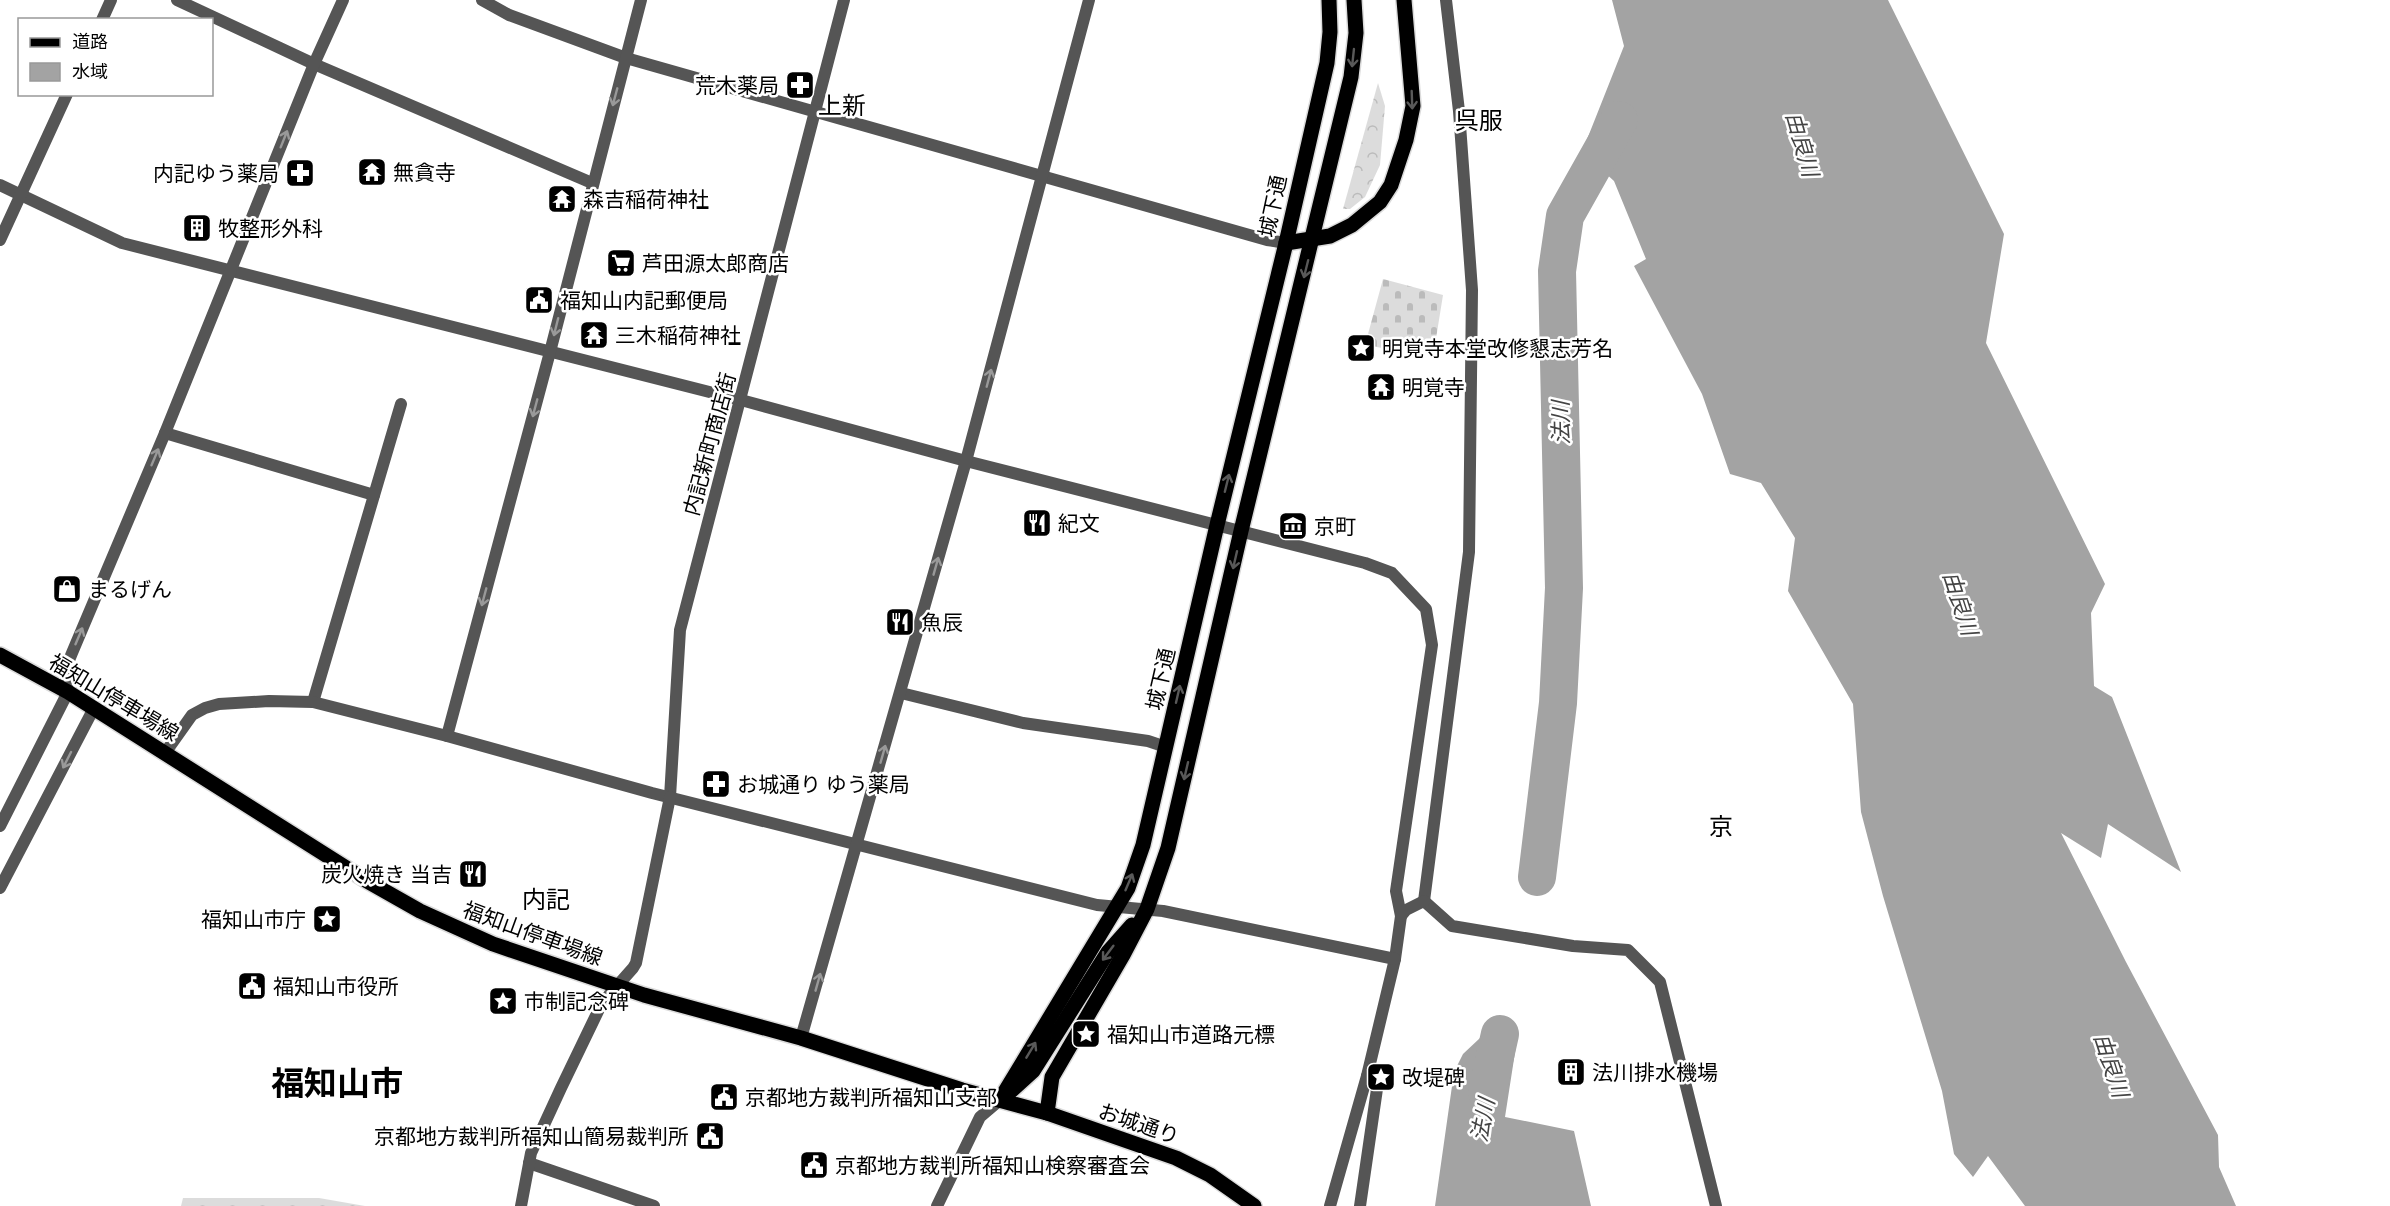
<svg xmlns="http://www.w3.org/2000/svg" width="2390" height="1206" font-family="Ubuntu,'Noto Sans JP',sans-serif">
<defs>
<pattern id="cemetery-stones" width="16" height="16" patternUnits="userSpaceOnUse" patternTransform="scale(1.5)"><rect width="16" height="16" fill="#dcdcdc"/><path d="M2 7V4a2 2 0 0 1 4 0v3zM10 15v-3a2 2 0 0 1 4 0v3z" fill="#bbb"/></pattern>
<pattern id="park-crowns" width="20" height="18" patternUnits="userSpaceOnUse" patternTransform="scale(1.5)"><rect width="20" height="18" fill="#dcdcdc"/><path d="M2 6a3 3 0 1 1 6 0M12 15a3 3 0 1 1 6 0" fill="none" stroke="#bbb"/></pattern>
</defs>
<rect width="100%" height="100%" fill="#fff"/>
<polygon fill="url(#cemetery-stones)" points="1383,279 1443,295 1434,351 1396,344 1394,350 1365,345"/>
<g fill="url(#park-crowns)">
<polygon points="1378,83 1385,106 1380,165 1365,197 1350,209 1343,209"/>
<polygon points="183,1198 319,1198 365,1206 181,1206"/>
</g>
<g fill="#a3a3a3">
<polygon points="1612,0 1888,0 2004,234 1986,343 2105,584 2091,613 2094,686 2112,697 2181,872 2108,824 2101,858 2061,833 2126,962 2218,1135 2219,1167 2236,1206 2025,1206 1988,1156 1973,1177 1954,1154 1942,1091 1883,896 1861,812 1853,704 1788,591 1795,538 1761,483 1730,474 1702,394 1634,266 1646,259 1614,181 1582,152 1624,46"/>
<polygon points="1480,1038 1516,1046 1505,1117 1574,1131 1591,1206 1435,1206 1454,1072 1463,1054"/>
</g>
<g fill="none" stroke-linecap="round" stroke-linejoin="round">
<g stroke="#a3a3a3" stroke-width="38">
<polyline points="1537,877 1558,703 1564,588 1557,271 1565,216 1619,120"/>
<polyline points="1487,1092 1500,1034"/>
</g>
<g stroke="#dbdbdb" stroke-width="18">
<g id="primary">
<polyline points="1286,243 1330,236 1352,225 1380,202 1391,185 1406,140 1413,106 1404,0"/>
<polyline points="0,655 68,692 367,881 420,911 493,944 644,995 801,1038 962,1090 1047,1113 1176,1158 1210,1175 1254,1206"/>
<polyline points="1011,1091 1033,1071 1108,952 1132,925"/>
<polyline points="1000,1100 1128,888 1143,845 1217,525 1286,243 1327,63 1330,32 1329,0"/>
<polyline points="1047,1113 1052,1077 1123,955 1147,909 1168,848 1241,531 1351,77 1356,33 1354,0"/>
</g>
</g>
<polyline stroke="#555" stroke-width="12" points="670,797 680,630 844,0"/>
<g stroke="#555" stroke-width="12">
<polyline points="177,0 314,64 592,183"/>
<polyline points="482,0 509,15 626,58 1267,240 1286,243"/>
<polyline points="102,20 111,0"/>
<polyline points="0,185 122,243 741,400 966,461 1365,563 1392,573 1426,609 1432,645 1396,891 1401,916 1395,959 1367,1076 1377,1089 1360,1206"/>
<polyline points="0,240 67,94"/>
<polyline points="165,433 374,495"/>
<polyline points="68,692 65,670 72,653 165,433 314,64 343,0"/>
<polyline points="901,693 1023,723 1148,741 1166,747"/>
<polyline points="313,702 401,404"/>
<polyline points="447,736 550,352 641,0"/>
<polyline points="165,753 192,715 205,708 219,704 269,701 313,702 447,736 652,793 1097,905 1163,911 1395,959"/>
<polyline points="1424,901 1469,552 1472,290 1459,111 1446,0"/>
<polyline points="1424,901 1452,926 1573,946 1628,950 1660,982 1716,1206"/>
<polyline points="1401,916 1406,910 1424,901"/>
<polyline points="801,1038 966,461 1089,0"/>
<polyline points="529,1163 654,1206"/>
<polyline points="521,1206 531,1153 561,1088 602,1003 633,968 636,963 670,797"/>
<polyline points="1330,1206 1367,1076"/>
</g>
<g stroke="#555" stroke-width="12">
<polyline points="0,826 68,692"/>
<polyline points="0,888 94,708"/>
<polyline points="937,1206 980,1117 1000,1100"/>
</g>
<use href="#primary" stroke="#000" stroke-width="15"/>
</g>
<defs><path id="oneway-shaft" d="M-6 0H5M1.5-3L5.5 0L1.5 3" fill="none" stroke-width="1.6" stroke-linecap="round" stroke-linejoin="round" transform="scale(1.5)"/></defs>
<g stroke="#595959">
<use href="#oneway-shaft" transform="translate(1353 58) rotate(96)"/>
<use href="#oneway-shaft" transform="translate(1412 100) rotate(88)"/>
<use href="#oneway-shaft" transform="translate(1306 269) rotate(104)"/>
<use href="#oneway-shaft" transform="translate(1227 483) rotate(-76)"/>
<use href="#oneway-shaft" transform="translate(1235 560) rotate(103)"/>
<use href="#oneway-shaft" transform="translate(1178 694) rotate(-77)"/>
<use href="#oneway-shaft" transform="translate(1186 771) rotate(103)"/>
<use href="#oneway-shaft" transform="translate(1129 882) rotate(-67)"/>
<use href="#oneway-shaft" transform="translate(1108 953) rotate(127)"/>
<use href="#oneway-shaft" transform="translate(1031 1050) rotate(-59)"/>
</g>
<g stroke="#999">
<use href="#oneway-shaft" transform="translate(615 97) rotate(105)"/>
<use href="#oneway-shaft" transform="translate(284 139) rotate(-68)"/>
<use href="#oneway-shaft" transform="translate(556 327) rotate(104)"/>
<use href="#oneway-shaft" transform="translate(989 378) rotate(-75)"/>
<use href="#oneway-shaft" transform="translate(535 408) rotate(105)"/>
<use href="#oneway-shaft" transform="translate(155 457) rotate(-67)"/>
<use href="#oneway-shaft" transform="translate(936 566) rotate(-74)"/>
<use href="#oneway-shaft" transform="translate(484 597) rotate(105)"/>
<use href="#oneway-shaft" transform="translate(79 636) rotate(-67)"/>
<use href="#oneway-shaft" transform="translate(883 754) rotate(-74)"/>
<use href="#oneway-shaft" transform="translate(67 760) rotate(117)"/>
<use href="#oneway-shaft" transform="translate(818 982) rotate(-74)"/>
</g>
<defs>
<g id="pharmacy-square" transform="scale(1.5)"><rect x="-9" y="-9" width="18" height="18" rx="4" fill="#000" stroke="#fff"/><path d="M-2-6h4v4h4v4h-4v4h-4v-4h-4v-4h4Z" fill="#fff"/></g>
<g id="temple-square" transform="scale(1.5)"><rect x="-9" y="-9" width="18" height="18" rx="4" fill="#000" stroke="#fff"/><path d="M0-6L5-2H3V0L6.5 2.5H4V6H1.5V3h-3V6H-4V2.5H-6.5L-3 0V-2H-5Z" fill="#fff"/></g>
<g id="building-square" transform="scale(1.5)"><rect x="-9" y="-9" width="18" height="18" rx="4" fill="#000" stroke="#fff"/><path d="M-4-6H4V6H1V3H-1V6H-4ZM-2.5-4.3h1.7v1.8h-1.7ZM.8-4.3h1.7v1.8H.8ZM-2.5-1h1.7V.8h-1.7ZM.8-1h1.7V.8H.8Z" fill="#fff"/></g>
<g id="supermarket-square" transform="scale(1.5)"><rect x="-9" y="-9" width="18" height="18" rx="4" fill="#000" stroke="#fff"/><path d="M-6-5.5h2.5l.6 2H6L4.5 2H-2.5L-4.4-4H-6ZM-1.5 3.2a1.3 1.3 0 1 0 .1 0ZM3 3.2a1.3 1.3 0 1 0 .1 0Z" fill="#fff"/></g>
<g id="civic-square" transform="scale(1.5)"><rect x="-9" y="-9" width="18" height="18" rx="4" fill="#000" stroke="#fff"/><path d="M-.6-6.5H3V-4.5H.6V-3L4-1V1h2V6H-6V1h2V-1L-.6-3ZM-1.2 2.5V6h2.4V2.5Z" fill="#fff"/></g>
<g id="sight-square" transform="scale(1.5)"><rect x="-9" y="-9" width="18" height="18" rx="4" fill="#000" stroke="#fff"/><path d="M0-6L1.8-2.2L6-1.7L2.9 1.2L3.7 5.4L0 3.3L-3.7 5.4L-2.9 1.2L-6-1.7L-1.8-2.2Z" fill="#fff"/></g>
<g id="restaurant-square" transform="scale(1.5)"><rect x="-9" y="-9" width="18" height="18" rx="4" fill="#000" stroke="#fff"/><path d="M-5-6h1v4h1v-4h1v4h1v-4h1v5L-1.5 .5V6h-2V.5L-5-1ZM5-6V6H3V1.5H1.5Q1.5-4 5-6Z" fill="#fff"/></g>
<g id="museum-square" transform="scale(1.5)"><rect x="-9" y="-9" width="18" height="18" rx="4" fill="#000" stroke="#fff"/><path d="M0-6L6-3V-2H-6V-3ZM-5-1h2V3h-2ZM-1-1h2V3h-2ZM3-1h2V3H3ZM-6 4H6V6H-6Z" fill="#fff"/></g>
<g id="shop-square" transform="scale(1.5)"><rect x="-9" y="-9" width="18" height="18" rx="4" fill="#000" stroke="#fff"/><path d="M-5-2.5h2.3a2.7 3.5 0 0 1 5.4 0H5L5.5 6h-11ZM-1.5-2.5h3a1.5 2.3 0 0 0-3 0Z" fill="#fff"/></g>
</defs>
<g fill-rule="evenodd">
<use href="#pharmacy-square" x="800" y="85"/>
<use href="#temple-square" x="372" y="172"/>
<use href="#pharmacy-square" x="300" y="173"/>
<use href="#temple-square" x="562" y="199"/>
<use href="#building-square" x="197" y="228"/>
<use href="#supermarket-square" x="621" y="263"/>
<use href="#civic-square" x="539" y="300"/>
<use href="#temple-square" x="594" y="335"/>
<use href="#sight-square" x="1361" y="348"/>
<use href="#temple-square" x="1381" y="387"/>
<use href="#restaurant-square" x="1037" y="523"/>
<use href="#museum-square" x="1293" y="526"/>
<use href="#shop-square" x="67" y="589"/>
<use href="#restaurant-square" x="900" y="622"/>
<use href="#pharmacy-square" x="716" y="784"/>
<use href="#restaurant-square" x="473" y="874"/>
<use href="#sight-square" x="327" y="919"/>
<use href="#civic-square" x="252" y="986"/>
<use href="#sight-square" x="503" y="1001"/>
<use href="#sight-square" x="1086" y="1034"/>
<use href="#building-square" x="1571" y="1072"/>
<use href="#sight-square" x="1381" y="1077"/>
<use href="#civic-square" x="724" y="1097"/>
<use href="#civic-square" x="710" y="1136"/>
<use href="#civic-square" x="814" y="1165"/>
</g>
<g text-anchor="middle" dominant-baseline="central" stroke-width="5" stroke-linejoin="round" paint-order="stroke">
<g font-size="21" fill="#000" stroke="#fff" text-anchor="start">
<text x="779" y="85" text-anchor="end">荒木薬局</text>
<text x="393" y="172">無貪寺</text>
<text x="279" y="173" text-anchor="end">内記ゆう薬局</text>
<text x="583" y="199">森吉稲荷神社</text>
<text x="218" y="228">牧整形外科</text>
<text x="642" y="263">芦田源太郎商店</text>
<text x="560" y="300">福知山内記郵便局</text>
<text x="615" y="335">三木稲荷神社</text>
<text x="1382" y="348">明覚寺本堂改修懇志芳名</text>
<text x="1402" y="387">明覚寺</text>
<text x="1058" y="523">紀文</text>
<text x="1314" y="526">京町</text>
<text x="88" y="589">まるげん</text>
<text x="921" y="622">魚辰</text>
<text x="737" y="784">お城通り ゆう薬局</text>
<text x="452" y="874" text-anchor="end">炭火焼き 当吉</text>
<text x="306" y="919" text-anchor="end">福知山市庁</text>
<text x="273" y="986">福知山市役所</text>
<text x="524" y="1001">市制記念碑</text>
<text x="1107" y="1034">福知山市道路元標</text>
<text x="1592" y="1072">法川排水機場</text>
<text x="1402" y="1077">改堤碑</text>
<text x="745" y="1097">京都地方裁判所福知山支部</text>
<text x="689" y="1136" text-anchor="end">京都地方裁判所福知山簡易裁判所</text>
<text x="835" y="1165">京都地方裁判所福知山検察審査会</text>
</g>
<g font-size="21" fill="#000" stroke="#fff">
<text transform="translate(1272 206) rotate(-78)">城下通</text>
<text transform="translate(709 444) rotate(-75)">内記新町商店街</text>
<text transform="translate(1160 679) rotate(-77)">城下通</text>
<text transform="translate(114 697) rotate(31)">福知山停車場線</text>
<text transform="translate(533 933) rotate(20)">福知山停車場線</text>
<text transform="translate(1139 1123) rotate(19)">お城通り</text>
</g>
<g font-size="22" font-style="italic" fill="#444" stroke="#fff">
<text transform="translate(1803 144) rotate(74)">由良川</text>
<text transform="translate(1560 423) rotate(-91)">法川</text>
<text transform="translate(1961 603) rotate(72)">由良川</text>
<text transform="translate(2112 1065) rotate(72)">由良川</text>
<text transform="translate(1482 1120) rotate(-79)">法川</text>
</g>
<g font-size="24" fill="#000" stroke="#fff">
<text x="842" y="105">上新</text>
<text x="1479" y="120">呉服</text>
<text x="1721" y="826">京</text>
<text x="546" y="899">内記</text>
</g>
<g font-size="33" font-weight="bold" fill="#000" stroke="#fff">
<text x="337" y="1082">福知山市</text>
</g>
</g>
<rect x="18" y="18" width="195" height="78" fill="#ffffff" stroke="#999999" stroke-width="1.5"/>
<rect x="30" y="38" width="30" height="9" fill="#000000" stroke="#999999" stroke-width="1.5"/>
<text x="72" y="48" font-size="18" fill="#000000">道路</text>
<rect x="30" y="63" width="30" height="18" fill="#a3a3a3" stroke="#999999" stroke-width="1.5"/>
<text x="72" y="78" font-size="18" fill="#000000">水域</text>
</svg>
